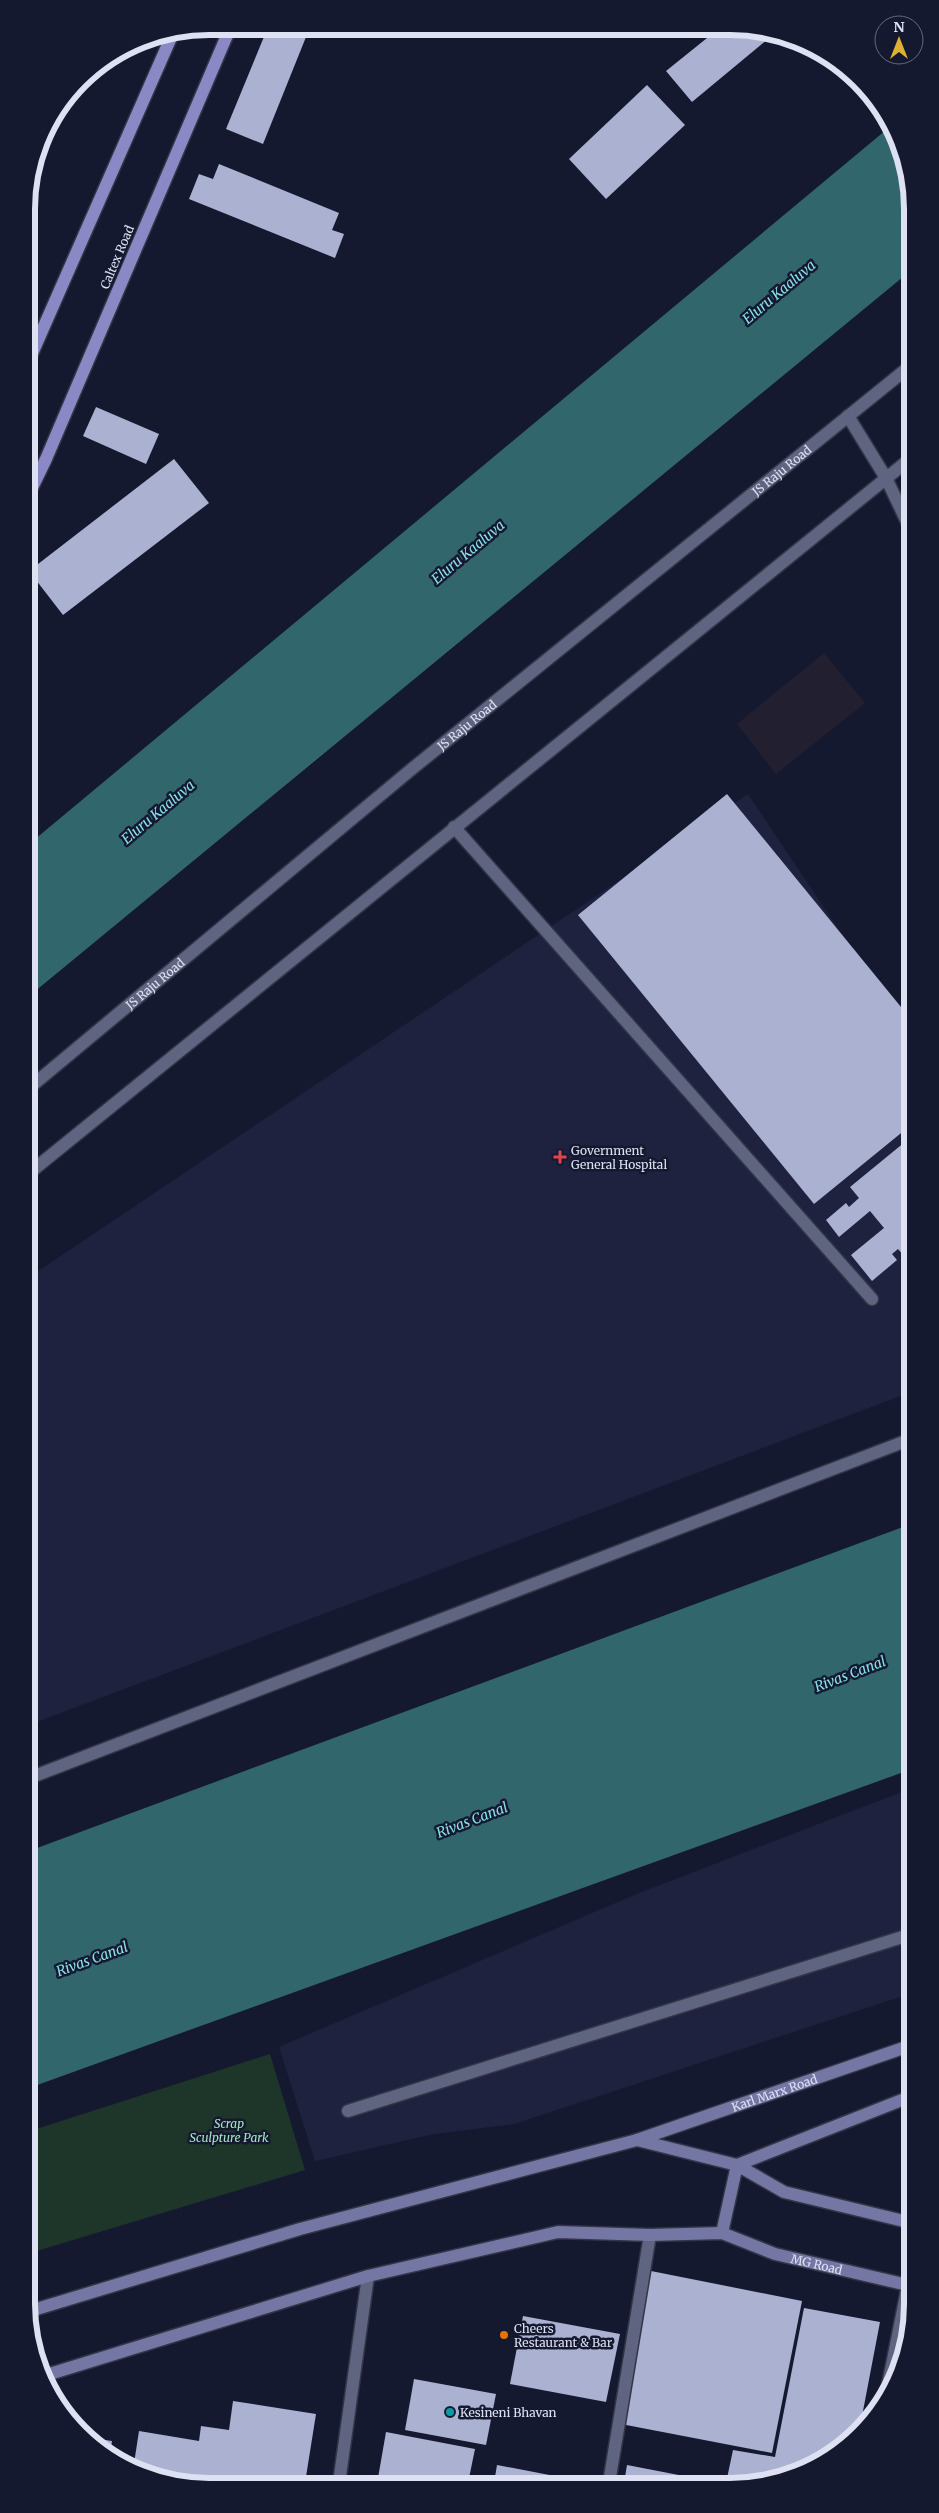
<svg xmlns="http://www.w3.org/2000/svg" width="939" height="2513" font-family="Merriweather,serif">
<rect width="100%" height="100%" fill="#151930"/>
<polygon fill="#222030" points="824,653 865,703 776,774 737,724"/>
<g fill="#1e223f">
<polygon points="748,794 910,1036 911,1392 29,1725 28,1278"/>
<polygon points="912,1788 912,1993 514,2124 434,2134 315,2161 279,2047 639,1893"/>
</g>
<polygon fill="#1e3629" points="270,2054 305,2170 30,2253 30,2131"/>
<g fill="#32666d">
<polygon points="892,125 909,173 909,272 28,997 28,845"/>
<polygon points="911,1524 912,1769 29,2088 29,1851"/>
</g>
<g fill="#abb2d1">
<polygon points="268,27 310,27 263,144 226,129"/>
<polygon points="717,30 760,30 768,39 692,102 666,71"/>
<polygon points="647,85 685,125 606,199 569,159"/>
<polygon points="219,164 339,213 332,230 344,234 335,258 189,199 199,174 213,179"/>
<polygon points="96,407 159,434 146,464 83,436"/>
<polygon points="174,459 209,503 63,615 29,571"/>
<polygon points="727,794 910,1018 911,1125 814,1204 578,915"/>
<polygon points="911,1137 911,1253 905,1257 898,1249 892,1254 897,1260 872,1281 851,1255 884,1228 870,1211 839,1237 826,1220 846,1203 849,1207 859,1198 850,1187"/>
<polygon points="651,2271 802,2301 772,2453 621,2424"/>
<polygon points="804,2308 880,2322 859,2432 822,2462 766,2483 726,2483 733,2450 775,2457"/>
<polygon points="523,2316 620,2334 606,2402 510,2384"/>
<polygon points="414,2379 496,2394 486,2445 405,2430"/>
<polygon points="233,2401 316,2414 305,2483 173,2483 133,2470 139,2431 199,2441 201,2426 229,2430"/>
<polygon points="386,2432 475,2449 468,2483 405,2483 378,2478"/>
<polygon points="85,2437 112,2441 110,2455"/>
<polygon points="497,2465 586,2482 586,2483 494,2483"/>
<polygon points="627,2465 715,2482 715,2483 624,2483"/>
<polygon points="367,2477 393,2482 393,2483 365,2483"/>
</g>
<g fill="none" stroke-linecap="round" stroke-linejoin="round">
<g stroke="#333547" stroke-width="15">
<g id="service">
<polyline points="454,827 872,1299"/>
<polyline points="348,2111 912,1934"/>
</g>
</g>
<g stroke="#333547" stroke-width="15">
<g id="minor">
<polyline points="29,1778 911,1439"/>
<polyline points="886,2395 908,2285"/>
<polyline points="339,2483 368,2276"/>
<polyline points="609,2483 650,2235"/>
</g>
</g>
<g stroke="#333547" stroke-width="15">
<g id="tertiary">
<polyline points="848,416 886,478 910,528"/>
<path id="s1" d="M28,1089L413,768L909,367"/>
<polyline points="28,1174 910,459"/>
</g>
</g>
<g stroke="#333547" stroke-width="15">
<g id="secondary">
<polyline points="637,2140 737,2165 784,2192 912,2223"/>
<polyline points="737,2165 912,2096"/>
<polyline points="722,2233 737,2165"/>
<path id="s2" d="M30,2311L300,2229L637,2140L912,2045"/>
<path id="s3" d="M43,2376L368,2276L558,2232L650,2235L722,2233L775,2254L912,2286"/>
</g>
</g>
<g stroke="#333547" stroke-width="15">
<g id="primary">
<polyline points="27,365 173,33"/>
<polyline points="27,498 46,459 231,26"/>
</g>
</g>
<use href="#service" stroke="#5f6581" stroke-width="12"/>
<use href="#minor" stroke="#5f6581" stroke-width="12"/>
<use href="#tertiary" stroke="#5f6581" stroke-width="12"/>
<use href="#secondary" stroke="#7477a3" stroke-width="12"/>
<use href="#primary" stroke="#8a89c5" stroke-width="12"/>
</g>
<path fill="#e0444e" stroke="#151930" stroke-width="2" d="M557.5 1149.5h5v5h5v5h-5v5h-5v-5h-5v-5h5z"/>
<circle fill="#e8710a" stroke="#151930" stroke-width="2" cx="504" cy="2335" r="5"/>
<circle fill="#0f9aa8" stroke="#151930" stroke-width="2" cx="450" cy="2412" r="5"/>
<g text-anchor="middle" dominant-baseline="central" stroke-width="5" stroke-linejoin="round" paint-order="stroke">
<g font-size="12" fill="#dde1f2" stroke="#151930">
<text transform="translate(117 257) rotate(-67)">Caltex Road</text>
<text stroke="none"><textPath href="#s1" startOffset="975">JS Raju Road</textPath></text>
<text stroke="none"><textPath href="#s1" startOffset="570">JS Raju Road</textPath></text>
<text stroke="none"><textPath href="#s1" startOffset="165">JS Raju Road</textPath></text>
<text stroke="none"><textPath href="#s2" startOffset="776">Karl Marx Road</textPath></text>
<text stroke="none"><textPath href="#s3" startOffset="799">MG Road</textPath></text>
</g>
<g font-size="12" fill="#dde1f2" stroke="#151930" text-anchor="start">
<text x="571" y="1150">Government<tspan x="571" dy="14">General Hospital</tspan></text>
<text x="514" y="2328">Cheers<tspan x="514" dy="14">Restaurant &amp; Bar</tspan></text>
<text x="460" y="2412">Kesineni Bhavan</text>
</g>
<g font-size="12" font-style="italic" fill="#a4e8c0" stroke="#151930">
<text x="229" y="2123">Scrap<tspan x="229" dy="14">Sculpture Park</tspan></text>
</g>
<g font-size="14" font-style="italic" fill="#87e1eb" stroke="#151930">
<text transform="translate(779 292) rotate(-40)">Eluru Kaaluva</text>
<text transform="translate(468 552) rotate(-40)">Eluru Kaaluva</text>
<text transform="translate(158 812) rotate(-40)">Eluru Kaaluva</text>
<text transform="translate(850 1674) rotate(-21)">Rivas Canal</text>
<text transform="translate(472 1820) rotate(-21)">Rivas Canal</text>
<text transform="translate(92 1959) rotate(-20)">Rivas Canal</text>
</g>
</g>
<path d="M0 0H939V2513H0ZM209 35H730A174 174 0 0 1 904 209V2304A174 174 0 0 1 730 2478H209A174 174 0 0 1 35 2304V209A174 174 0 0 1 209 35Z" fill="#151930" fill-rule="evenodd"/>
<path fill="none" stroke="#dde1f2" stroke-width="6" d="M209 35H730A174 174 0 0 1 904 209V2304A174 174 0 0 1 730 2478H209A174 174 0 0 1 35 2304V209A174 174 0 0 1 209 35Z"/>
<g transform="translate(899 40)"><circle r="24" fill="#151930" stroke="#65697e"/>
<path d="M0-4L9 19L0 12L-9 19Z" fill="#deb133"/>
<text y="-8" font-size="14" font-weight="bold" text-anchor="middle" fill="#dde1f2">N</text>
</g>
</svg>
